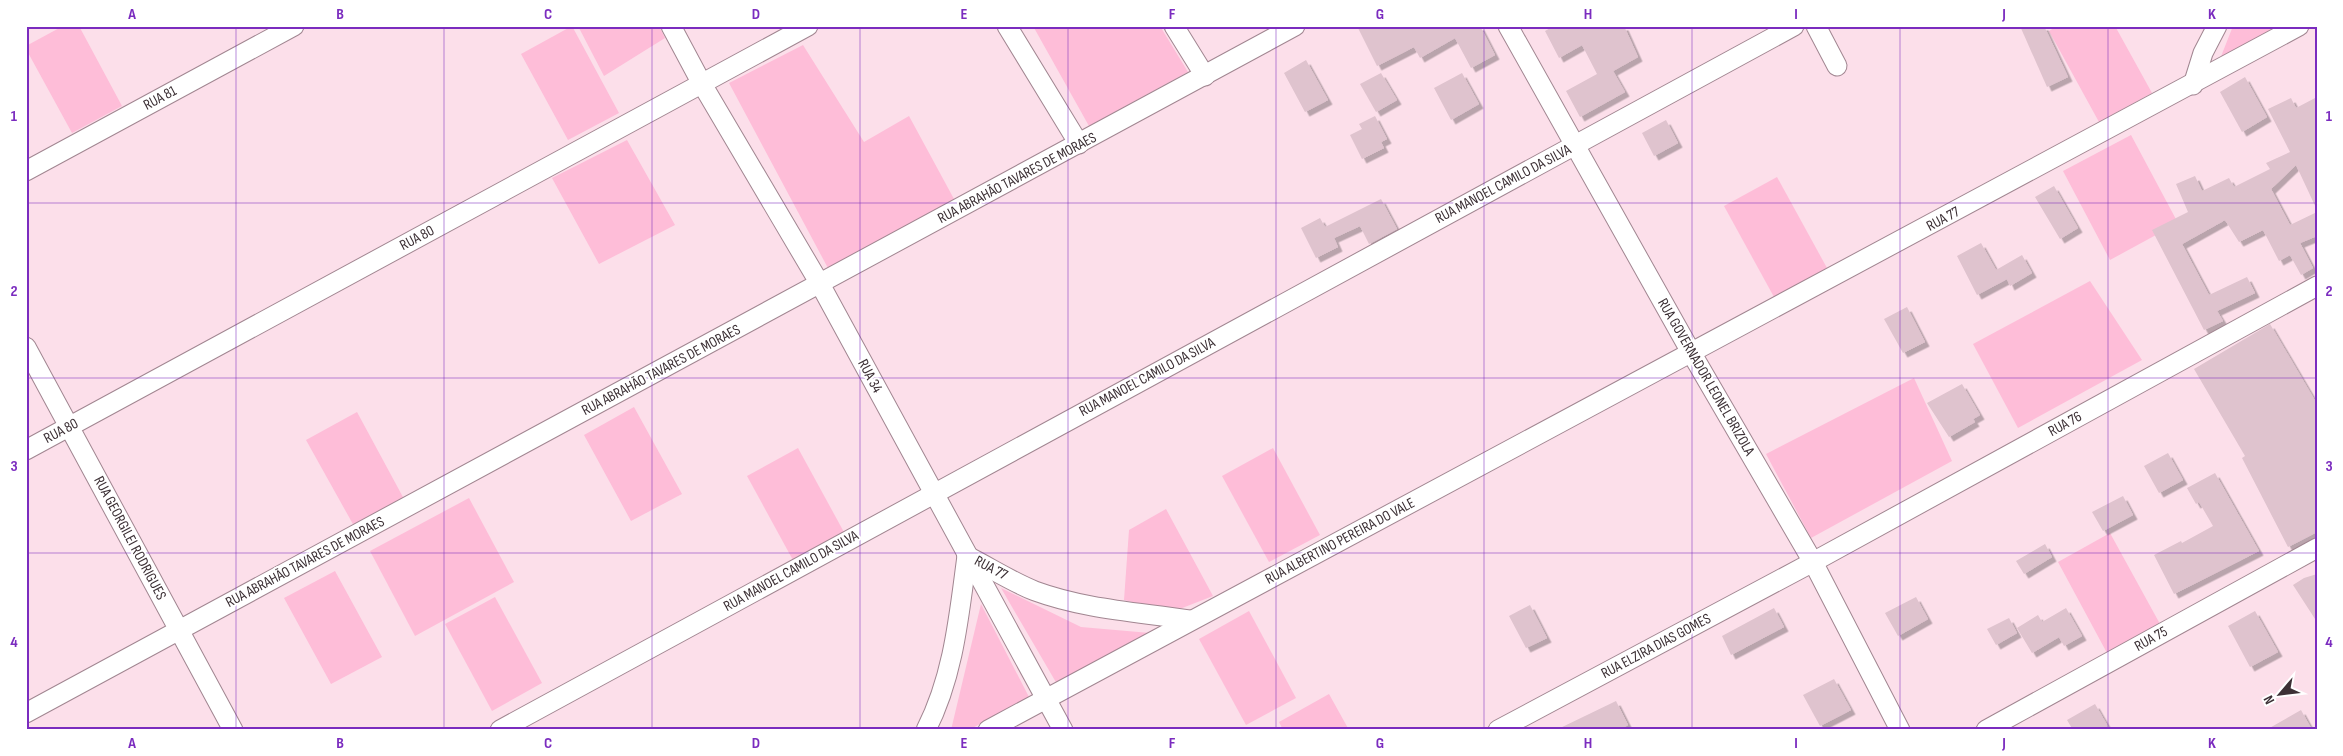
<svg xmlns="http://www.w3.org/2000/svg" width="2343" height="756" font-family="'Sofia Sans Condensed',sans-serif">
<defs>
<filter id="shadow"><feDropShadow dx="4.5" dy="4.5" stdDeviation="0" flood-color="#0004"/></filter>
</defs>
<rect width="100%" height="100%" fill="#fcdfea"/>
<g fill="#febdd8">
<polygon points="63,26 79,26 122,106 72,133 26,49 26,46"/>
<polygon points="572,26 619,113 568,140 521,54"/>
<polygon points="578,26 659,26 665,38 604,76"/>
<polygon points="1033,26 1160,26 1188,72 1089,126"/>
<polygon points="2057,26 2115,26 2152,93 2099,122 2049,31"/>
<polygon points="2233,26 2279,26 2220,59"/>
<polygon points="803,45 864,142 909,116 954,199 829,270 729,83"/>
<polygon points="2131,135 2178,223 2110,260 2063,171"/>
<polygon points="627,140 675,225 599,264 552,178"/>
<polygon points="1777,177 1827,268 1774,297 1724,206"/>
<polygon points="2090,281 2142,360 2018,428 1973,344"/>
<polygon points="1914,378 1952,461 1811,538 1766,454"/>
<polygon points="634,407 682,494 631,521 584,435"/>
<polygon points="357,412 404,499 354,526 306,440"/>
<polygon points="798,448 845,534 794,562 747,476"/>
<polygon points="1273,448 1320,535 1269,562 1222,476"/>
<polygon points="469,498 514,582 415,636 370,551"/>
<polygon points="1166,509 1213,596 1172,612 1124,600 1129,530"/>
<polygon points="2110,533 2160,624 2107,653 2058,562"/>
<polygon points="335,571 382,657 331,684 284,598"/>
<polygon points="1001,588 1081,627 1150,633 1057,684"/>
<polygon points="495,597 542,683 492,711 445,624"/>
<polygon points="981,604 1029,697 969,730 951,730"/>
<polygon points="1249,611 1296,698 1246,725 1199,639"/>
<polygon points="1329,694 1349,730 1283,730 1279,722"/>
</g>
<g fill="#dfc3ce" filter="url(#shadow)">
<polygon points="1357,26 1480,26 1495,55 1471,68 1455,38 1420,58 1414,47 1377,66"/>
<polygon points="1554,26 1624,26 1638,57 1613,71 1625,92 1580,117 1566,91 1597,74 1582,45 1559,58 1545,31"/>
<polygon points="2020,26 2044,26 2068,77 2047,87"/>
<polygon points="1306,60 1328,100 1305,112 1284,73"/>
<polygon points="1381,73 1397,100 1376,112 1360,84"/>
<polygon points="1462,73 1479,104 1451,120 1434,88"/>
<polygon points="2245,77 2267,117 2242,132 2220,92"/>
<polygon points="2317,97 2317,210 2296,165 2271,189 2290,225 2317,212 2317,236 2300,243 2313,268 2301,275 2290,255 2279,261 2263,230 2239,242 2225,220 2182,244 2209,295 2247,277 2255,293 2217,311 2223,321 2204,330 2152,230 2188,212 2176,184 2195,176 2202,191 2229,178 2234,187 2270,169 2266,163 2290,152 2268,109 2291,98 2296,108"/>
<polygon points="1375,116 1387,139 1381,142 1384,148 1362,159 1350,135 1362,129 1359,124"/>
<polygon points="1666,120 1678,143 1654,156 1642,133"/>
<polygon points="2054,186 2078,228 2060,239 2035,197"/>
<polygon points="1381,199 1397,229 1369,244 1360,226 1334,238 1338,247 1316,258 1301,228 1320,218 1325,227"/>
<polygon points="1981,243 1996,270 2022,255 2032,273 2010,286 2007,279 1977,295 1957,256"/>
<polygon points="1907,307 1925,342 1903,353 1884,319"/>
<polygon points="2270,324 2317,404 2317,532 2288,547 2242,458 2245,456 2194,369"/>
<polygon points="1962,384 1980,415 1973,419 1975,422 1949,437 1927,403"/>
<polygon points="2168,453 2183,480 2159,493 2144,466"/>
<polygon points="2215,473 2259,551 2174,594 2154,555 2181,541 2182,543 2213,526 2199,502 2196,504 2187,488"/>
<polygon points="2123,496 2133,515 2103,531 2092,512"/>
<polygon points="2045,544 2052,557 2024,574 2016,561"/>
<polygon points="2317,574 2317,622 2293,585 2304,578"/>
<polygon points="1916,597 1928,619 1898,636 1885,613"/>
<polygon points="1530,605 1547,638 1526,648 1509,616"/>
<polygon points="1774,608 1784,627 1731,655 1722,636"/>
<polygon points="2066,608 2082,636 2064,646 2059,637 2032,653 2017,628 2038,615 2042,622"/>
<polygon points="2255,611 2278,652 2250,667 2228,626"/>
<polygon points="2009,618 2017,633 1996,645 1987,629"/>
<polygon points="1834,679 1851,710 1820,726 1803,695"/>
<polygon points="1616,701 1628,725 1619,730 1556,730"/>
<polygon points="2095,704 2110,730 2073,730 2067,720"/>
<polygon points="2301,710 2312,730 2266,730"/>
</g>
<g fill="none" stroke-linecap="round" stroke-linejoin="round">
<g stroke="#a18691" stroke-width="21">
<g id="minor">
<polyline points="671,26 702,84 820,284 1063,730"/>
<polyline points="1007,26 1079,144"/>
<polyline points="1174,26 1205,76"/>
<polyline points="1508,26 1692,354 1813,562 1900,730"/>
<polyline points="1816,26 1837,66"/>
<polyline points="2193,85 2203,53 2217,26"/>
<polyline points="26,171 294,26"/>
<polyline points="26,347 233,730"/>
<polyline points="26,450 808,26"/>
<path d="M967,556C989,567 1012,582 1035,591C1084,609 1137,612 1189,620"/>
<polyline points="26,713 1295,26"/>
<polyline points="500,730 1794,26"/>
<path d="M926,730C954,675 959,615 967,556"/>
<polyline points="988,730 2299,26"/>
<polyline points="1498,730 1813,562 2317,286"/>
<polyline points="1986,730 2317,548"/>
</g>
</g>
<use href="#minor" stroke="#fff" stroke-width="19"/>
</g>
<path fill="none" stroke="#7b2cbf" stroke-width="1" stroke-opacity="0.55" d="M236,26V730M444,26V730M652,26V730M860,26V730M1068,26V730M1276,26V730M1484,26V730M1692,26V730M1900,26V730M2108,26V730M26,203H2317M26,378H2317M26,553H2317"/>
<g text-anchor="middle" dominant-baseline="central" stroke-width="4" stroke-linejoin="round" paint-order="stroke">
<g font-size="15" fill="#3c3035" stroke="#fff">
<text transform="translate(160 98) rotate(-28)">RUA 81</text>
<text transform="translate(1017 178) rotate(-28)">RUA ABRAHÃO TAVARES DE MORAES</text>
<text transform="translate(1503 184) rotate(-28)">RUA MANOEL CAMILO DA SILVA</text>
<text transform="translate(1943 219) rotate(-28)">RUA 77</text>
<text transform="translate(417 238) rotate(-28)">RUA 80</text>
<text transform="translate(661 370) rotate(-28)">RUA ABRAHÃO TAVARES DE MORAES</text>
<text transform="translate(870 376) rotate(62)">RUA 34</text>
<text transform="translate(1147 377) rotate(-28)">RUA MANOEL CAMILO DA SILVA</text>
<text transform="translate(1706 377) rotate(60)">RUA GOVERNADOR LEONEL BRIZOLA</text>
<text transform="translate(2065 424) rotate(-29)">RUA 76</text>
<text transform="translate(61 431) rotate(-28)">RUA 80</text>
<text transform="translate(130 538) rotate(62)">RUA GEORGILEI RODRIGUES</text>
<text transform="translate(1340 541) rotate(-28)">RUA ALBERTINO PEREIRA DO VALE</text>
<text transform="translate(305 562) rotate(-28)">RUA ABRAHÃO TAVARES DE MORAES</text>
<text transform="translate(991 568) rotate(28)">RUA 77</text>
<text transform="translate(791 571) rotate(-29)">RUA MANOEL CAMILO DA SILVA</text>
<text transform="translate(2151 639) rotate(-29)">RUA 75</text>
<text transform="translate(1656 646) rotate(-28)">RUA ELZIRA DIAS GOMES</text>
</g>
</g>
<rect width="2343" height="756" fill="none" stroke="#ffffff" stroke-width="55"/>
<g transform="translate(2280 694) rotate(242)" stroke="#ffffff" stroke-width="4" paint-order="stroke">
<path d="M0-4L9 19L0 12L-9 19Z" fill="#3c3035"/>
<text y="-8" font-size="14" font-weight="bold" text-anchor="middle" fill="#3c3035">N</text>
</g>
<rect x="28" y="28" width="2288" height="700" fill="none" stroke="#7b2cbf" stroke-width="2"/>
<g font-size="16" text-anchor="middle" font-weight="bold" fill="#7b2cbf">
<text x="132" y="19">A</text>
<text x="340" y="19">B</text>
<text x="548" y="19">C</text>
<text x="756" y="19">D</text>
<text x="964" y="19">E</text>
<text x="1172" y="19">F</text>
<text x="1380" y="19">G</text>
<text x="1588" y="19">H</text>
<text x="1796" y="19">I</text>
<text x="2004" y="19">J</text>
<text x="2212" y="19">K</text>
<text x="14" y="121">1</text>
<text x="2329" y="121">1</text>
<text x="14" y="296">2</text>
<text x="2329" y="296">2</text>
<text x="14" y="471">3</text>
<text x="2329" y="471">3</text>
<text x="14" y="647">4</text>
<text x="2329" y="647">4</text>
<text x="132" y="748">A</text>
<text x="340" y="748">B</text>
<text x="548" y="748">C</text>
<text x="756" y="748">D</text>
<text x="964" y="748">E</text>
<text x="1172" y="748">F</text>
<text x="1380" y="748">G</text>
<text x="1588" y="748">H</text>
<text x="1796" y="748">I</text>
<text x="2004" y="748">J</text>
<text x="2212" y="748">K</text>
</g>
</svg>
